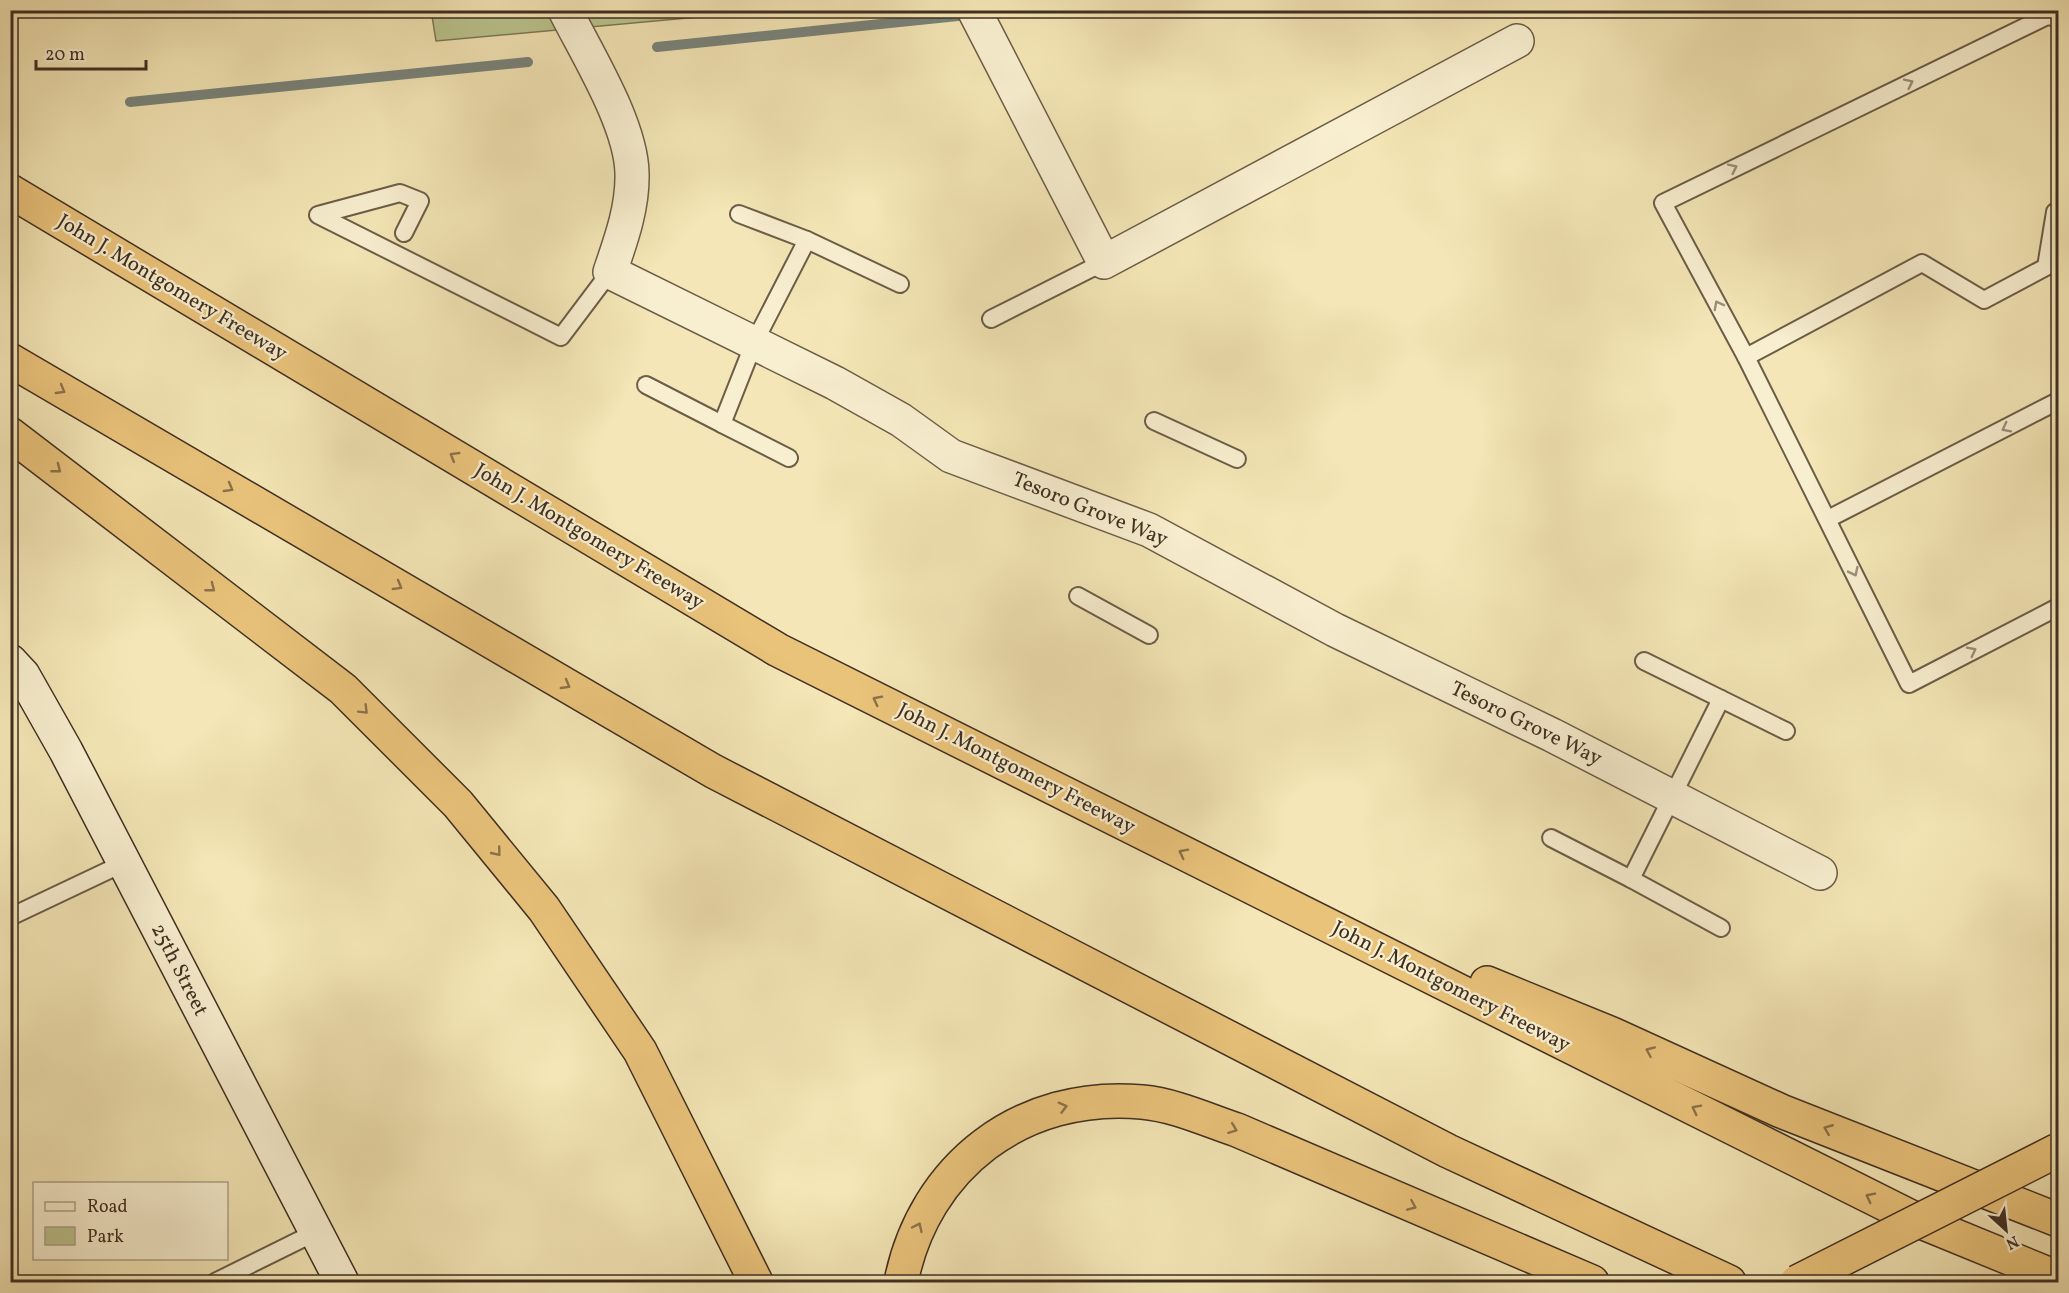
<svg xmlns="http://www.w3.org/2000/svg" width="2069" height="1293" font-family="Vollkorn,serif">
<rect width="100%" height="100%" fill="#f4e6b6"/>
<filter id="stains"><feTurbulence type="fractalNoise" baseFrequency=".00333" numOctaves="4"/><feColorMatrix values="0 0 0 0 .2 0 0 0 0 .09 0 0 0 0 .02 0 0 0 .5 -.17"/></filter>
<radialGradient id="worn" r=".72"><stop offset=".6" stop-color="#630" stop-opacity="0"/><stop offset="1" stop-color="#630" stop-opacity=".3"/></radialGradient>
<polygon fill="#bbc58e" stroke="#7d7a58" stroke-width="1.5" points="431,10 765,11 436,41"/>
<g fill="none" stroke-linecap="round" stroke-linejoin="round">
<g stroke="#79847c" stroke-width="10">
<polyline points="657,47 1016,10"/>
<polyline points="130,102 528,62"/>
</g>
<g stroke="#6c5d47" stroke-width="20">
<g id="lane">
<polyline points="2058,18 2047,16 1663,203 1746,357 1909,684 2058,607"/>
<polyline points="739,214 807,240"/>
<polyline points="404,233 420,201 400,193 318,215 561,337 610,272"/>
<polyline points="991,319 1104,262"/>
<polyline points="1746,357 1922,263 1984,300 2046,267 2055,212 2058,211"/>
<polyline points="646,385 722,424"/>
<polyline points="1154,421 1237,459"/>
<polyline points="789,458 722,424 754,343 807,240 900,284"/>
<polyline points="1828,519 2058,401"/>
<polyline points="1078,596 1149,635"/>
<polyline points="1644,661 1786,731"/>
<polyline points="1551,838 1631,879"/>
<polyline points="10,917 124,863"/>
<polyline points="1721,928 1631,879 1721,699"/>
<polyline points="215,1282 316,1232"/>
</g>
</g>
<g stroke="#6c5d47" stroke-width="36">
<g id="street">
<path d="M565,10C587,54 631,124 632,173C633,207 621,240 610,272L835,383L901,420L951,456L1149,530L1335,630L1552,735L1820,873"/>
<polyline points="974,10 1104,262 1517,41"/>
</g>
</g>
<g stroke="#3f2f22" stroke-width="36">
<polyline id="secondary" points="10,661 23,675 66,751 342,1282"/>
</g>
<g stroke="#3f2f22" stroke-width="36">
<g id="highway">
<polyline points="10,191 778,650 1919,1221 2058,1278"/>
<polyline points="10,360 713,771 1448,1151 1729,1282"/>
<polyline points="10,434 343,689 458,804 544,909 640,1051 756,1282"/>
<polyline points="1487,983 1612,1034 1781,1111 2058,1220"/>
<path d="M901,1282C924,1166 1022,1091 1142,1102C1175,1105 1207,1120 1237,1130L1592,1282"/>
</g>
</g>
<use href="#lane" stroke="#f8efd0" stroke-width="16"/>
<use href="#street" stroke="#f8efd0" stroke-width="33"/>
<use href="#secondary" stroke="#f8efd0" stroke-width="33"/>
<use href="#highway" stroke="#eac37b" stroke-width="33"/>
<g stroke="#3f2f22" stroke-width="36" stroke-linecap="butt">
<polyline id="primary-bridge" points="1797,1282 2058,1150"/>
</g>
<use href="#primary-bridge" stroke="#eac37b" stroke-width="33"/>
</g>
<defs><path id="oneway-chevron" d="M-2-3.5L2.5 0L-2 3.5" fill="none" stroke-width="1.6" stroke-linecap="round" stroke-linejoin="round" transform="scale(1.5)"/></defs>
<g stroke="#9c8f79">
<use href="#oneway-chevron" transform="translate(1909 83) rotate(-26)"/>
<use href="#oneway-chevron" transform="translate(1733 168) rotate(-26)"/>
<use href="#oneway-chevron" transform="translate(1718 305) rotate(-118)"/>
<use href="#oneway-chevron" transform="translate(2006 428) rotate(153)"/>
<use href="#oneway-chevron" transform="translate(1854 572) rotate(64)"/>
<use href="#oneway-chevron" transform="translate(1972 651) rotate(-27)"/>
</g>
<g stroke="#8c724a">
<use href="#oneway-chevron" transform="translate(61 390) rotate(30)"/>
<use href="#oneway-chevron" transform="translate(454 456) rotate(-149)"/>
<use href="#oneway-chevron" transform="translate(57 469) rotate(38)"/>
<use href="#oneway-chevron" transform="translate(229 488) rotate(30)"/>
<use href="#oneway-chevron" transform="translate(398 586) rotate(30)"/>
<use href="#oneway-chevron" transform="translate(211 588) rotate(38)"/>
<use href="#oneway-chevron" transform="translate(566 685) rotate(30)"/>
<use href="#oneway-chevron" transform="translate(877 700) rotate(-153)"/>
<use href="#oneway-chevron" transform="translate(364 710) rotate(45)"/>
<use href="#oneway-chevron" transform="translate(497 852) rotate(51)"/>
<use href="#oneway-chevron" transform="translate(1183 853) rotate(-153)"/>
<use href="#oneway-chevron" transform="translate(1650 1051) rotate(-156)"/>
<use href="#oneway-chevron" transform="translate(1063 1107) rotate(-15)"/>
<use href="#oneway-chevron" transform="translate(1696 1109) rotate(-153)"/>
<use href="#oneway-chevron" transform="translate(1233 1129) rotate(21)"/>
<use href="#oneway-chevron" transform="translate(1828 1129) rotate(-158)"/>
<use href="#oneway-chevron" transform="translate(1870 1197) rotate(-153)"/>
<use href="#oneway-chevron" transform="translate(1412 1206) rotate(23)"/>
<use href="#oneway-chevron" transform="translate(918 1227) rotate(-65)"/>
</g>
<g text-anchor="middle" dominant-baseline="central" stroke-width="4.5" stroke-linejoin="round" paint-order="stroke">
<g font-size="21" fill="#3f2f22" stroke="#f8efd0">
<text transform="translate(172 288) rotate(31)">John J. Montgomery Freeway</text>
<text transform="translate(1090 510) rotate(22)">Tesoro Grove Way</text>
<text transform="translate(589 537) rotate(31)">John J. Montgomery Freeway</text>
<text transform="translate(1526 724) rotate(26)">Tesoro Grove Way</text>
<text transform="translate(1016 769) rotate(27)">John J. Montgomery Freeway</text>
<text transform="translate(179 970) rotate(63)">25th Street</text>
<text transform="translate(1451 987) rotate(27)">John J. Montgomery Freeway</text>
</g>
</g>
<rect width="2069" height="1293" fill="none" stroke="#f4e6b6" stroke-width="36"/>
<rect x="12" y="12" width="2045" height="1269" fill="none" stroke="#3f2f22" stroke-width="3"/>
<rect x="18" y="18" width="2033" height="1257" fill="none" stroke="#3f2f22" stroke-width="1.5"/>
<rect x="33" y="1182" width="195" height="78" fill="#f8efd0" stroke="#aea28a" stroke-width="1.5"/>
<rect x="45" y="1202" width="30" height="9" fill="#f8efd0" stroke="#aea28a" stroke-width="1.5"/>
<text x="87" y="1212" font-size="18" fill="#3f2f22">Road</text>
<rect x="45" y="1227" width="30" height="18" fill="#bbc58e" stroke="#aea28a" stroke-width="1.5"/>
<text x="87" y="1242" font-size="18" fill="#3f2f22">Park</text>
<g transform="translate(2006 1230) rotate(153)" stroke="#f8efd0" stroke-width="4.5" paint-order="stroke">
<path d="M0-4.5L10 22L0 15L-10 22Z" fill="#3f2f22"/>
<text y="-9" font-size="16" font-weight="bold" text-anchor="middle" fill="#3f2f22">N</text>
</g>
<path d="M36 60v9h110v-9" fill="none" stroke="#3f2f22" stroke-width="3"/>
<text x="45" y="60" font-size="18" fill="#3f2f22" stroke="#f8efd0" stroke-width="4.5" paint-order="stroke">20 m</text>
<rect width="100%" height="100%" filter="url(#stains)"/>
<rect width="100%" height="100%" fill="url(#worn)"/>
</svg>
